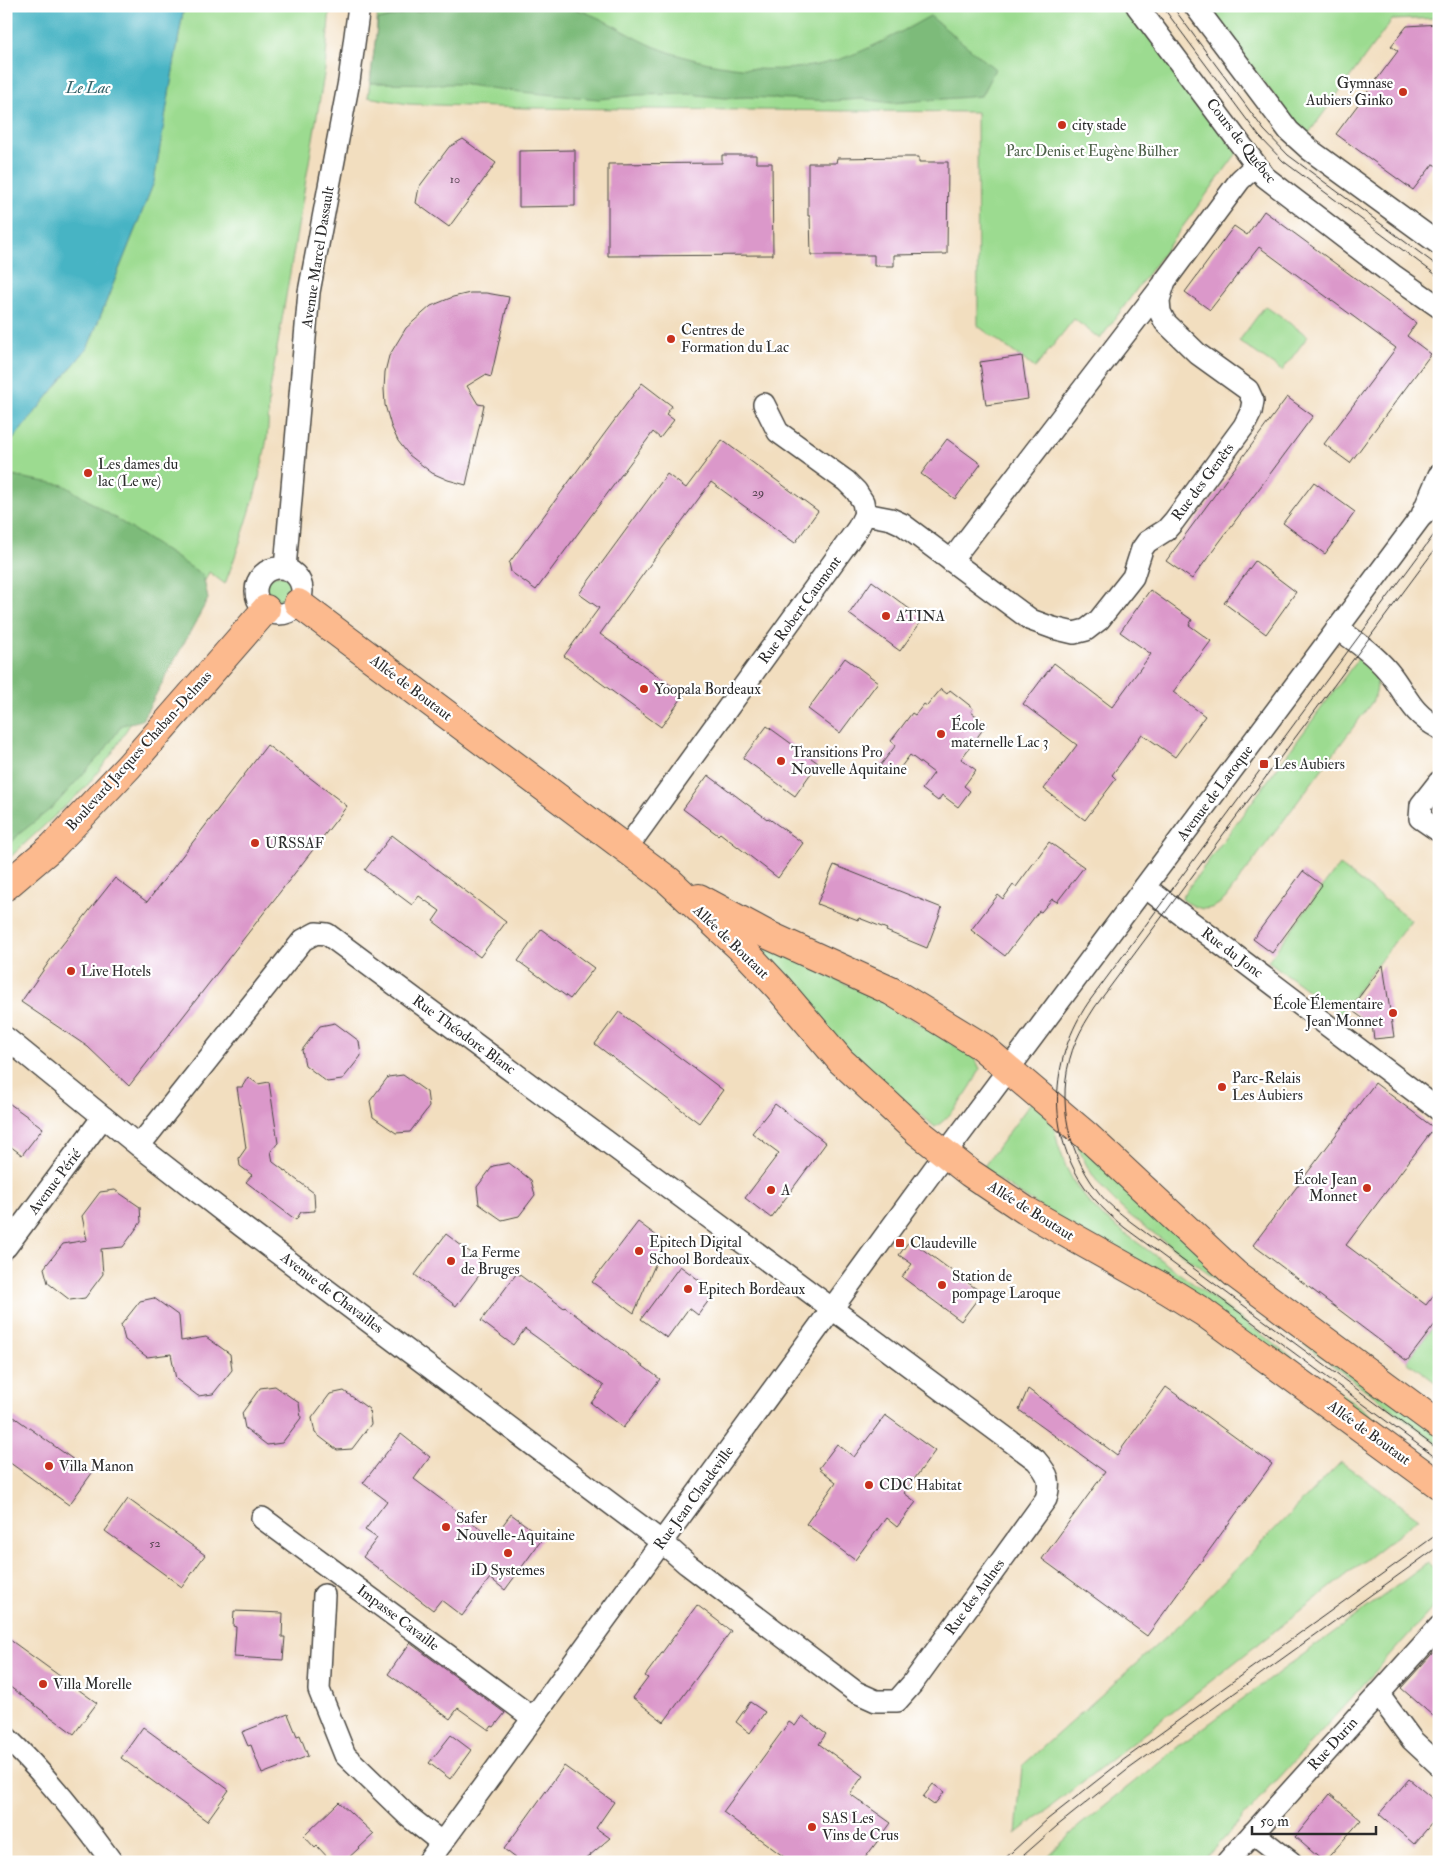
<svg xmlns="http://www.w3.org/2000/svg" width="1445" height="1868" font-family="'IM FELL Double Pica',serif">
<rect width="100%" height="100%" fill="#fff"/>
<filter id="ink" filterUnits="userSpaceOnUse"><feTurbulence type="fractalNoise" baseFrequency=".02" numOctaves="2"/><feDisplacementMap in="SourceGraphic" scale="10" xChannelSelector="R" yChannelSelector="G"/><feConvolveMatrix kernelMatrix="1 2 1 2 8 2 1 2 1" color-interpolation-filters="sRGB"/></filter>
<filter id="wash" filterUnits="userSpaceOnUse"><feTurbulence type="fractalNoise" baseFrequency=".0096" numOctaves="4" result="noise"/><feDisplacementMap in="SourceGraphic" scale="20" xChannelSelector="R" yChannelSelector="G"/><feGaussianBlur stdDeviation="1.12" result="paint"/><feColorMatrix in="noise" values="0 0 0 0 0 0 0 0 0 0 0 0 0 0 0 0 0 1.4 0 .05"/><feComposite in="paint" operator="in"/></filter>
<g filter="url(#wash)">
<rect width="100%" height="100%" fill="#f2debf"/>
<g fill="#9cdb90" stroke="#64835e">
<path d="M184,6H330L325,69L269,395C268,409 269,424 267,438C259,488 243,536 225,584L209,572L165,667L111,755L86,787L6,861V448L88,347L154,182Z"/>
<polygon points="378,6 1126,6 1237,153 1100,339 1074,319 1035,368 978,326 977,112 527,108 408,104 368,97 376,36"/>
<polygon points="1205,6 1439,6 1439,18 1392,20 1306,137"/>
<polygon points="1265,306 1308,336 1282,371 1239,341"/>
<circle cx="279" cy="590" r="15"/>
<path d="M1360,656C1374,671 1383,681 1372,702L1225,899C1209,914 1198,910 1182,899L1183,895Z"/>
<polygon points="1339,865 1411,920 1340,1014 1268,961"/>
<path d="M760,943L884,1002L975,1058L980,1069C973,1086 951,1118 935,1127L850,1054L755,946Z"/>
<polygon points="1032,1101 1052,1118 1058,1144 1066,1167 1076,1186 1089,1202 1103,1217 1388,1428 1403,1443 982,1169"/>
<path d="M1076,1142L1439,1435V1444L1133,1218C1106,1196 1088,1174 1076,1142Z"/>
<polygon points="1439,1319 1439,1385 1407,1361"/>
<polygon points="1341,1462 1419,1518 1016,1834 1022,1766 1188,1617"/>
<polygon points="1428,1563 1439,1573 1439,1601 1203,1862 1042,1862 1079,1826 1180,1745"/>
</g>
<g fill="#7dbb7a" stroke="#547352">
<path d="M461,6C484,6 507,6 529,6C539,6 550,5 560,6C594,10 623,33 653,46C709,69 776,77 834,61C866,52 901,32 930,16L995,69L981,96L892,103L862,99L833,101L748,97L724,98L689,94L638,95L599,99L521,92L459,84L370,83L378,20L412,12Z"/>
<polygon points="6,475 64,485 203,575 208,599 142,720 122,725 104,751 53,807 19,834 6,849"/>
</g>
<polygon fill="#47b4c4" stroke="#397078" points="6,6 184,6 154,182 88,347 6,448"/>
<g id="blocks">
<g fill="#db98ca">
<polygon points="1439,24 1439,167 1433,164 1413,190 1336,134 1398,51 1391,46 1407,26"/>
<polygon points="463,139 496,163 449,227 416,203 419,187 449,147"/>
<polygon points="575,150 575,206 519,207 519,151"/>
<polygon points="722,155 756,155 756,163 772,163 773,255 608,256 608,164 722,163"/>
<polygon points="906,157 919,157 919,162 948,162 947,254 894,255 894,266 874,266 874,255 811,255 810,216 808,216 808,163 836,163 837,158"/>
<polygon points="1264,211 1416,323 1407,336 1431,354 1350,463 1324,444 1396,348 1259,247 1210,310 1185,292 1234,226 1247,235"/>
<polygon points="470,293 486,293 509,297 491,377 485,375 467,386 478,404 484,405 466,485 448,480 432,473 409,455 398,441 391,426 385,405 384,389 385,372 389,356 406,328 431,306 453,297"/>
<polygon points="1022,356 1028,399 986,405 980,362"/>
<polygon points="642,383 672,406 666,414 674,420 660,438 653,432 536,590 511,572 509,563"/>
<polygon points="1287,397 1313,416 1192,579 1166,561"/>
<polygon points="947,439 981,464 955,499 921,474"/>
<polygon points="722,440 818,511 795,543 711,482 649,566 600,634 684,695 661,727 564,656 599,608 579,594 667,474 686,488"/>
<polygon points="1314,482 1355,512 1325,554 1283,523"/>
<polygon points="1255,561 1296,592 1266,634 1224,603"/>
<polygon points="872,581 923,619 900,651 849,614"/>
<polygon points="1150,590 1192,620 1189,625 1211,641 1173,692 1205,716 1175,757 1142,734 1112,775 1116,779 1085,820 1044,789 1077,745 1023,704 1054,663 1112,707 1151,654 1120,632"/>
<polygon points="845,658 878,682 840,733 808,709"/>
<polygon points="941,689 947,694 950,690 973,708 971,712 987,724 961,759 976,770 964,786 970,791 958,807 942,795 938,801 922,789 934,773 910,755 894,776 880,766 896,745 891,741 912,713 915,715 924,704 927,706"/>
<polygon points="767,726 818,763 795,796 743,758"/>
<polygon points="267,745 347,806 129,1086 88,1047 21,1002 51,959 115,878 147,902"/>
<polygon points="708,775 767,819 768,818 803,843 778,878 720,833 718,835 683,809"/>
<polygon points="392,835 506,922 480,957 433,921 440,911 419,896 412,905 365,870"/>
<polygon points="1049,842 1084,867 1057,902 1052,899 1041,912 1039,911 1005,956 971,930 998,895 1003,899 1013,885 1016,887"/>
<polygon points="834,865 942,908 927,948 886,931 887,929 859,918 858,920 817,904"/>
<polygon points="1303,871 1322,885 1272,953 1253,939"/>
<polygon points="541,929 594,968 570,999 518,961"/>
<polygon points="1383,965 1394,1037 1374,1039 1372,1025 1350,1009"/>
<polygon points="619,1012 723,1090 699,1123 595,1044"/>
<polygon points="335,1023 359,1041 361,1056 342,1080 327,1082 305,1065 302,1050 320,1026"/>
<polygon points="403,1075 427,1092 429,1107 410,1132 396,1133 373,1117 370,1101 388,1077"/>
<polygon points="248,1077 258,1084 269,1082 278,1143 271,1151 273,1162 314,1193 315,1211 301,1212 296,1220 246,1182 252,1175 240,1166 239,1158 246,1148 237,1087 242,1087"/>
<polygon points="1375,1083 1434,1128 1346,1245 1426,1305 1439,1288 1439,1319 1407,1361 1253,1245"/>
<polygon points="6,1101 43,1128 22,1155 6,1143"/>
<polygon points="775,1104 826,1143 771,1218 745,1198 779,1153 752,1133"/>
<polygon points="509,1163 531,1180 535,1195 519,1216 502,1220 479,1204 477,1187 493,1166"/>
<polygon points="115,1190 140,1207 141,1222 123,1247 101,1249 103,1274 85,1298 70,1300 48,1283 44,1268 63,1244 87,1240 82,1216 100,1192"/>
<polygon points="638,1222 665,1242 634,1313 592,1282"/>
<polygon points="446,1234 487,1265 456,1306 415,1275"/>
<polygon points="910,1240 982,1293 961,1321 902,1277 912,1264 899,1255"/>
<polygon points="680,1266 715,1292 698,1315 689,1308 667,1338 641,1319"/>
<polygon points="517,1273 564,1308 565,1307 660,1379 623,1428 591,1403 604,1386 525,1329 513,1345 481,1321"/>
<polygon points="154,1298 179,1316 181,1341 206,1337 230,1354 232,1370 213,1394 198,1396 176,1379 171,1354 147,1357 125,1340 121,1325 140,1301"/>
<polygon points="275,1386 299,1403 301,1418 282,1443 267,1445 245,1428 242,1413 260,1388"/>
<polygon points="1166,1387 1272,1464 1147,1636 1042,1559 1105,1472 1019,1410 1028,1389 1117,1455"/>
<polygon points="344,1391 369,1409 371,1424 352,1449 337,1450 315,1433 312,1418 330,1394"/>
<polygon points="885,1415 935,1451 904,1493 916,1502 897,1527 886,1518 855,1560 806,1524 836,1482 819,1468 837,1444 854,1457"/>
<polygon points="14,1417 92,1473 69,1505 6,1460 6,1428"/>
<polygon points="401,1434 430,1457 414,1479 493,1538 511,1514 543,1538 505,1590 490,1578 462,1616 441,1600 433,1610 363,1557 377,1538 365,1530 387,1501 363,1483"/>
<polygon points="128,1499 205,1555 182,1587 105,1531"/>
<polygon points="697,1605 731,1631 664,1722 633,1698 648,1678 645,1676"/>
<polygon points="234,1611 283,1613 282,1637 285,1637 283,1660 234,1657 236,1627 233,1626"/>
<polygon points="6,1637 97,1703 74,1734 6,1684"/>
<polygon points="410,1643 505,1713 494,1727 492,1726 489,1730 458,1708 450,1719 388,1674"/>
<polygon points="1439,1646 1439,1708 1433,1716 1401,1688"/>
<polygon points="750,1702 765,1712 750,1733 736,1722"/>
<polygon points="288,1714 297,1736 300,1735 308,1756 262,1774 251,1745 248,1746 242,1732"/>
<polygon points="802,1716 826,1734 819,1744 863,1776 850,1794 891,1823 862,1862 791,1862 723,1812 789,1722 795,1726"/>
<polygon points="143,1727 229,1790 207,1821 121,1758"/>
<polygon points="451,1735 471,1750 450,1779 429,1763"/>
<polygon points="564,1766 614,1802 596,1828 610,1838 582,1862 521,1862 504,1849"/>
<polygon points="1409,1779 1439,1804 1439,1815 1414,1844 1379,1814"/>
<polygon points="933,1784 944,1792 934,1805 923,1797"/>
<polygon points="1330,1794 1361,1820 1324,1862 1295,1837"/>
<polygon points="339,1802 374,1834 344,1862 332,1862 317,1846 315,1848 304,1836"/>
</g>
</g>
</g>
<g filter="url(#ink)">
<use href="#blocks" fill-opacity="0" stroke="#494641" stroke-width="1"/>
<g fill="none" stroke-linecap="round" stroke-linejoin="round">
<g stroke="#494641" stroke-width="24">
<g id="minor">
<polyline points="1137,6 1265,177 1393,275 1439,307"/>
<polyline points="1195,6 1289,131 1310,150 1439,244"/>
<polyline points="764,404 778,432 846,481 856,491 863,502 865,514"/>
<polyline points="1423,512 1439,475"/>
<polyline points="865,514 891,519 902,524 1031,620 1053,628 1074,633 1086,630 1099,620 1133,577 1142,549 1147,542 1166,530 1174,521 1244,426 1251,412 1253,401 1248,390 1198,354 1165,322 1160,312 1159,300 1165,281 1240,180 1256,165"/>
<polyline points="951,561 1162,286"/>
<circle cx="279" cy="591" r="23"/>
<polyline points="285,568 309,292 349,81 359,6"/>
<path d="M1337,628C1355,641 1374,654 1388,671C1407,694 1409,712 1439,728"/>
<polyline points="1439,782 1421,805 1420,818 1439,831"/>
<polyline points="626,849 858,528 865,514"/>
<polyline points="1145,887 1439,1110"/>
<path d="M6,1038L139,1146L243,1227L662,1542L687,1564L856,1692L876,1701H897L912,1684L1046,1499C1051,1481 1049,1475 1036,1460L327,934L316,933L303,940L139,1146"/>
<polyline points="6,1247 103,1117"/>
<polyline points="262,1518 533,1718"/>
<polyline points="324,1595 319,1690 345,1755 408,1816 442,1843"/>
<polyline points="1378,1694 1412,1740 1439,1765"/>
<path d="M6,1737C46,1775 80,1818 112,1862"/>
<polyline points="1253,1833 1291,1862"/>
<polyline points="428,1862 934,1169 1420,518 1439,500"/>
<polyline points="1227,1862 1439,1627"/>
</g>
</g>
<g stroke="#494641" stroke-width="30">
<g id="major">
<polyline points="298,603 669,881 747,954 778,987 841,1061 918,1132 970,1173 1025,1210 1169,1291 1203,1312 1439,1485"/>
<polyline points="6,886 52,847 129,766 266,609"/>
<polyline points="699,898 766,934 891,991 981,1046 1087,1136 1235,1274 1439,1425"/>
</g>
</g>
<use href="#minor" stroke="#fff" stroke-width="21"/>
<use href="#major" stroke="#fcba8e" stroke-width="28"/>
<g stroke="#2b2b2b" stroke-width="1">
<polyline points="1162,6 1259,136 1283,161 1439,277"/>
<polyline points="1172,6 1264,130 1288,155 1439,267"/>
<path d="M1439,528L1088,1003C1052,1057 1046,1124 1080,1180C1092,1199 1108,1214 1125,1228L1439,1460"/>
<path d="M1439,544L1095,1007C1088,1018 1081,1029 1076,1041C1055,1090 1065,1149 1097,1190C1106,1203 1119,1212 1131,1222L1439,1450"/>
<polyline points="1001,1862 1048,1819 1122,1761 1439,1533"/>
<polyline points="1016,1862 1057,1826 1126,1771 1439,1546"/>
</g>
</g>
</g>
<g fill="#c8321e" stroke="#fff" stroke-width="2">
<circle cx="1403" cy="92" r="5"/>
<circle cx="1062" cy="125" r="5"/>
<circle cx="671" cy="339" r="5"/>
<circle cx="88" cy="473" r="5"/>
<circle cx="886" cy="616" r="5"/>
<circle cx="644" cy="689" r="5"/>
<circle cx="941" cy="734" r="5"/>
<circle cx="781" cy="761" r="5"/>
<rect x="1259" y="759" width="10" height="10" rx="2.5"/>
<circle cx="255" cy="843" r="5"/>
<circle cx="71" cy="971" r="5"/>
<circle cx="1393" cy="1013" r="5"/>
<circle cx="1222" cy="1087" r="5"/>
<circle cx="1367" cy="1188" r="5"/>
<circle cx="771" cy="1190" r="5"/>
<rect x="895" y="1238" width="10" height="10" rx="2.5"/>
<circle cx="639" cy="1251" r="5"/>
<circle cx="451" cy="1261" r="5"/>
<circle cx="942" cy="1285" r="5"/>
<circle cx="688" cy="1289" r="5"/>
<circle cx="49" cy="1466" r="5"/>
<circle cx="869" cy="1485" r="5"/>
<circle cx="446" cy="1527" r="5"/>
<circle cx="508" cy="1553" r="5"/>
<circle cx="43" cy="1684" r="5"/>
<circle cx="812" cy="1827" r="5"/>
</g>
<g text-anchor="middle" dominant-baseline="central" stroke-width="4.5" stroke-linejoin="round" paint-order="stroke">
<g font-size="12" fill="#574653">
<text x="455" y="179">10</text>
<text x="758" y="492">29</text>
<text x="155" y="1543">52</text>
</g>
<g font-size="15" fill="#2b2b2b" stroke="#fff" text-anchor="start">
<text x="1393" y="83" text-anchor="end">Gymnase<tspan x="1393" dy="17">Aubiers Ginko</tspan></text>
<text x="1072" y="125">city stade</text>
<text x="681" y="330">Centres de<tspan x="681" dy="17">Formation du Lac</tspan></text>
<text x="98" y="464">Les dames du<tspan x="98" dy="17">lac (Le we)</tspan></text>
<text x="896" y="616">ATINA</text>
<text x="654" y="689">Yoopala Bordeaux</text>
<text x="951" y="725">École<tspan x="951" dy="17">maternelle Lac 3</tspan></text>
<text x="791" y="752">Transitions Pro<tspan x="791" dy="17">Nouvelle Aquitaine</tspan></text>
<text x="1274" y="764">Les Aubiers</text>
<text x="265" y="843">URSSAF</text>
<text x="81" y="971">Live Hotels</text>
<text x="1383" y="1004" text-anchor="end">École Élementaire<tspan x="1383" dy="17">Jean Monnet</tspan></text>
<text x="1232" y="1078">Parc-Relais<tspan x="1232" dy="17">Les Aubiers</tspan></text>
<text x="1357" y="1179" text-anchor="end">École Jean<tspan x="1357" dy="17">Monnet</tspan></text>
<text x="781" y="1190">A</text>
<text x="649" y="1242">Epitech Digital<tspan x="649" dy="17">School Bordeaux</tspan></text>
<text x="910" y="1243">Claudeville</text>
<text x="461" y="1252">La Ferme<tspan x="461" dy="17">de Bruges</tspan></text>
<text x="952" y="1276">Station de<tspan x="952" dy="17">pompage Laroque</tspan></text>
<text x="698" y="1289">Epitech Bordeaux</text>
<text x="59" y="1466">Villa Manon</text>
<text x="879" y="1485">CDC Habitat</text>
<text x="456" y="1518">Safer<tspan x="456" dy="17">Nouvelle-Aquitaine</tspan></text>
<text x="508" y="1570" text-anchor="middle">iD Systemes</text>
<text x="53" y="1684">Villa Morelle</text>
<text x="822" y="1818">SAS Les<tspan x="822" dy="17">Vins de Crus</tspan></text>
</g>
<g font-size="15" fill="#2b2b2b" stroke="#fff">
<text transform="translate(1241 141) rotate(52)">Cours de Québec</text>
<text transform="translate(318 257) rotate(-81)">Avenue Marcel Dassault</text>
<text transform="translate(1203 482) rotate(-53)">Rue des Genêts</text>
<text transform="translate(800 610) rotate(-54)">Rue Robert Caumont</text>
<text transform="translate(411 688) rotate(37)">Allée de Boutaut</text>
<text transform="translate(139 751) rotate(-48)">Boulevard Jacques Chaban-Delmas</text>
<text transform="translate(1215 793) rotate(-53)">Avenue de Laroque</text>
<text transform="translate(731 942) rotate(44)">Allée de Boutaut</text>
<text transform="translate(1232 953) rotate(37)">Rue du Jonc</text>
<text transform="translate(464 1035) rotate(36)">Rue Théodore Blanc</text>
<text transform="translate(55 1182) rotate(-53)">Avenue Périé</text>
<text transform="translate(1031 1211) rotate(32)">Allée de Boutaut</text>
<text transform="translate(332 1293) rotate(37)">Avenue de Chavailles</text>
<text transform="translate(1369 1433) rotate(36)">Allée de Boutaut</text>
<text transform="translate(694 1498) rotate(-54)">Rue Jean Claudeville</text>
<text transform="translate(975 1597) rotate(-54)">Rue des Aulnes</text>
<text transform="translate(398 1618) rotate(37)">Impasse Cavaille</text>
<text transform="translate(1333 1744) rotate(-48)">Rue Durin</text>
</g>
<g font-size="15" fill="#4d6049" stroke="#fff">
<text x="1092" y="151">Parc Denis et Eugène Bülher</text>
</g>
<g font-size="16" font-style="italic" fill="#366268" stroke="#fff">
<text x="88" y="88">Le Lac</text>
</g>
</g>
<rect width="1445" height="1868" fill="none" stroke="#fff" stroke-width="25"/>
<path d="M1252 1826v8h124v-8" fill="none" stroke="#2b2b2b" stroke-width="2.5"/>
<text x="1260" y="1826" font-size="15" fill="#2b2b2b" stroke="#ffffff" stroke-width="4" paint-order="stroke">50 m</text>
</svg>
